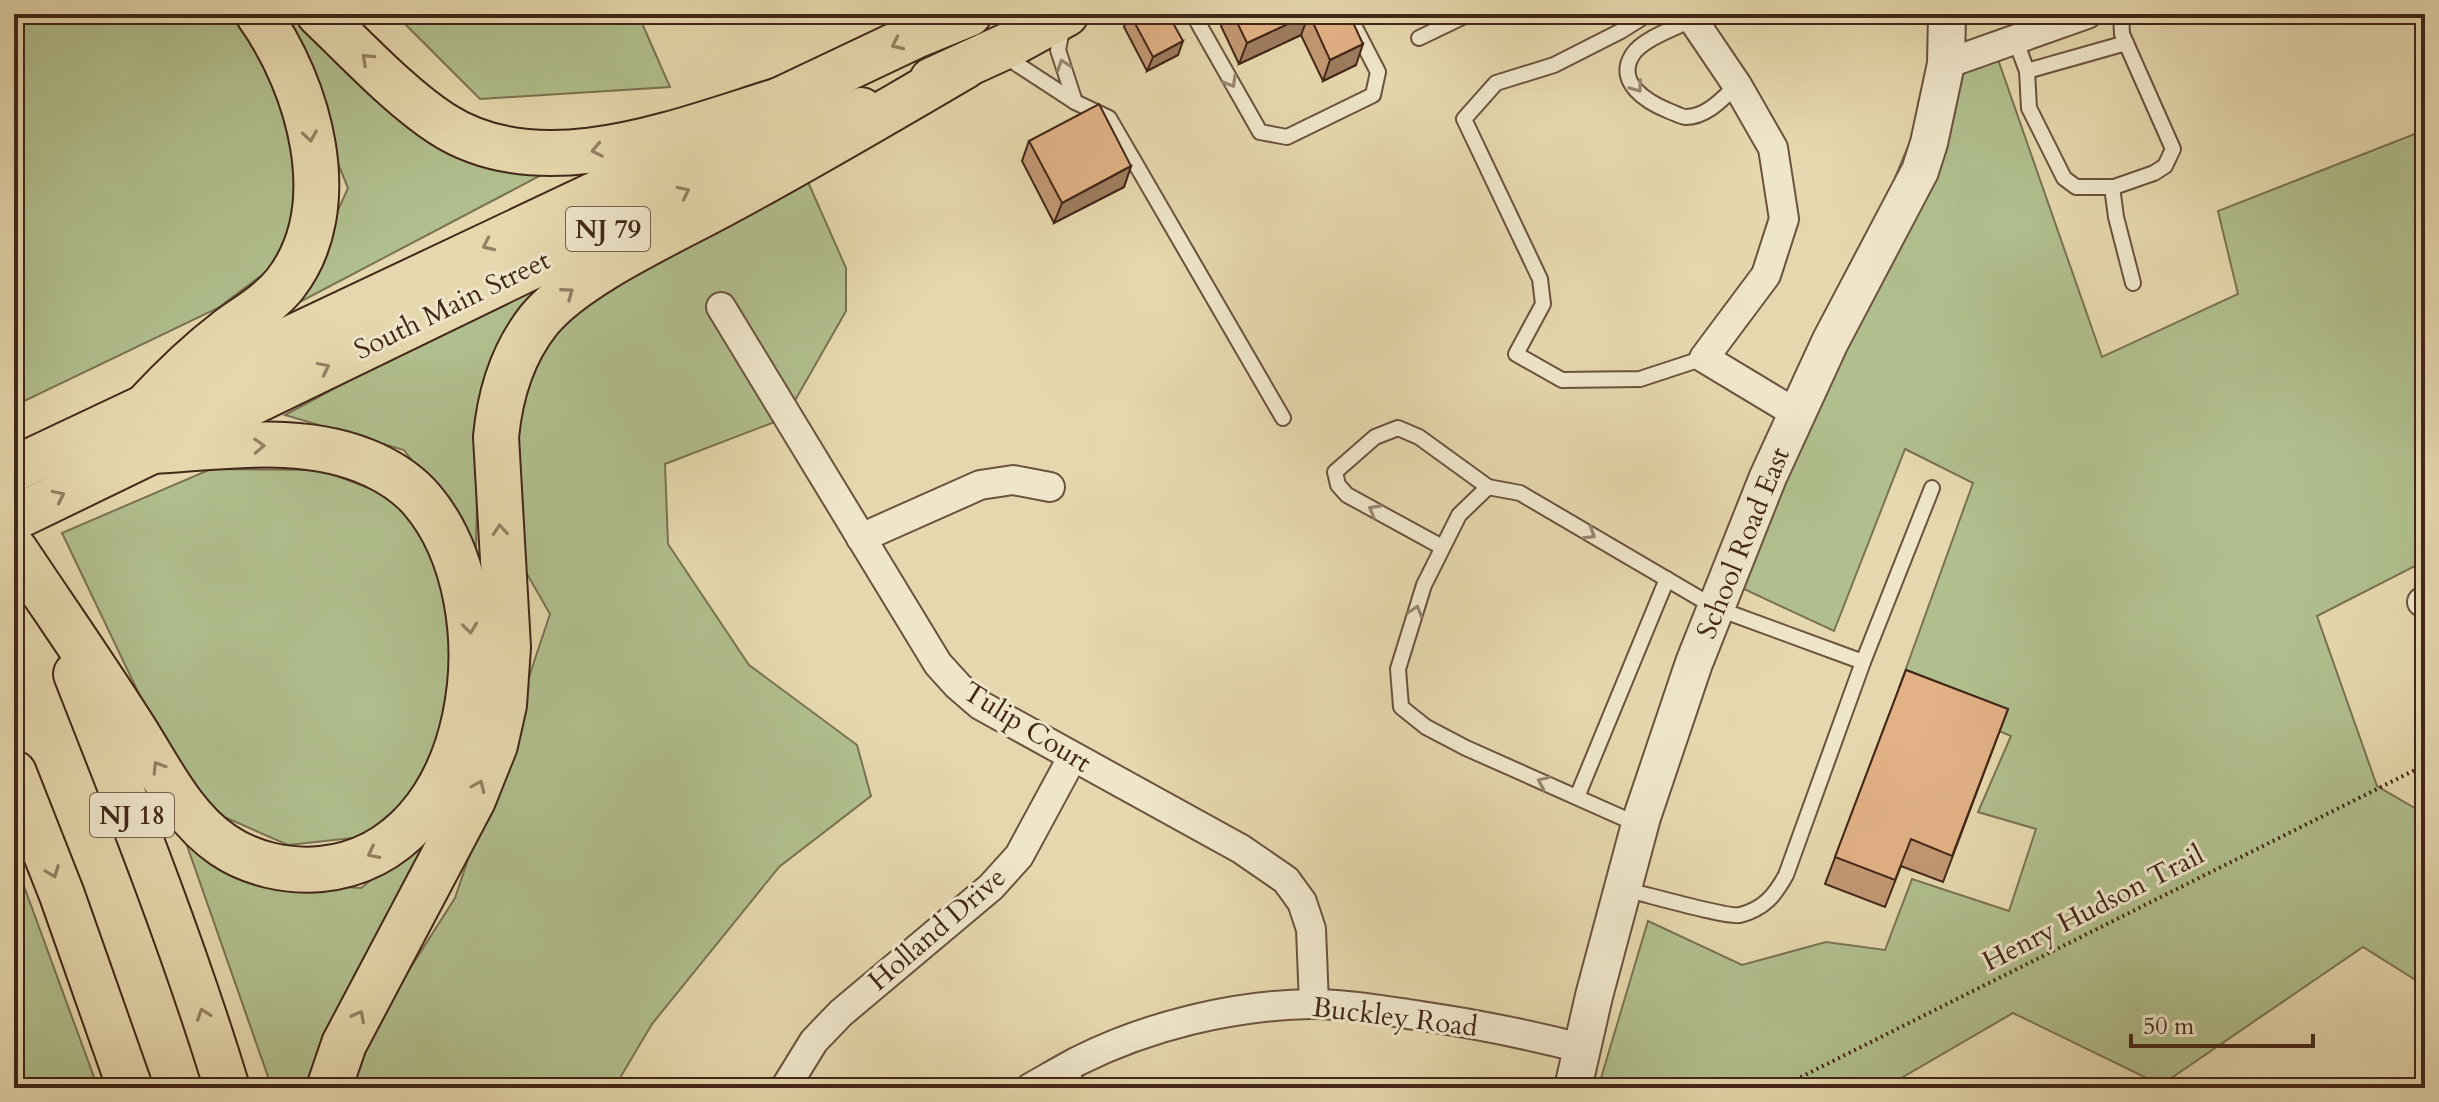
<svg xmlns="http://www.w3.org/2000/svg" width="2439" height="1102" font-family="Cardo,serif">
<rect width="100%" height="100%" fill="#e6d8ae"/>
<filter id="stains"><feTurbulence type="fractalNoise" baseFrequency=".0025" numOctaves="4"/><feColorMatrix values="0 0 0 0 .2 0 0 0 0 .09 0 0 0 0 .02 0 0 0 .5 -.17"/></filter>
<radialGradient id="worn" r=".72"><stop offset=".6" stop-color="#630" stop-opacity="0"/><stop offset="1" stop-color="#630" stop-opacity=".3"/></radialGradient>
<g fill="#b1bf8e" stroke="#7a7253" stroke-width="2">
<polygon points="14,14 235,14 259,48 297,142 290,254 218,308 14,406"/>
<polygon points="277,14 302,14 549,171 296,304 348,188"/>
<polygon points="395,14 638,14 670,87 480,99"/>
<polygon points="1994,48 2102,357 2238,294 2218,211 2425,130 2425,561 2317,616 2377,786 2425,814 2425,986 2363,947 2161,1085 2013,1013 1884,1088 1598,1088 1648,921 1742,965 1826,942 1885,950 1912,879 2009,911 2036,829 1978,812 2011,736 1899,688 1973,483 1905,449 1834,631 1744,589 1828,338 1947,53"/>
<polygon points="808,182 846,268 846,311 785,418 665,464 668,544 749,665 857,745 871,796 779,867 652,1024 614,1088 351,1088 351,1061 455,898 550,614 515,553 520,397 550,328 668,249"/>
<polygon points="548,273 492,362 479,414 476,546 404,450 285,415"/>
<polygon points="211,469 321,470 395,498 451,581 450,713 417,791 362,837 288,845 222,816 173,765 62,533"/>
<polygon points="177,817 268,883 361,888 444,822 314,1088 272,1088"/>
<polygon points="14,859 98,1088 14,1088"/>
</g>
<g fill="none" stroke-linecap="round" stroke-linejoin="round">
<g stroke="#6b523e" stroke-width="18">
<g id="service">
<polyline points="1193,14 1260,132 1287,137 1373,95 1378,72 1348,14"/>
<polyline points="1648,14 1621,31 1554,65 1496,83 1464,119 1540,279 1543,304 1516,354 1562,380 1640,379 1704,358"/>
<path d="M1691,20C1675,28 1643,39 1633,54C1614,82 1647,102 1669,111C1675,113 1681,117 1686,117C1707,117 1723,98 1737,85"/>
<polyline points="1419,38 1469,14"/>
<polyline points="2015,39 2027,71 2029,108 2064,178 2076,187 2114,187 2154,173 2165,166 2173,149 2122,34 2121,14"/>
<polyline points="1003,55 1075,102 1058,50 1063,25"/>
<polyline points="2027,71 2126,43"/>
<polyline points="1075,102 1109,118 1283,418"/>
<polyline points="2112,187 2116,217 2133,283"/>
<polyline points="1442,547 1347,495 1338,485 1335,472 1375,437 1398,428 1419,437 1488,487"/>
<polyline points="1863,662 1932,488"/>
<polyline points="1577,797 1667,579"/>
<path d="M1623,889C1642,893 1727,918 1740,915C1764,909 1775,895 1786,875L1863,662L1716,608L1520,493L1488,487L1459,515L1424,585L1398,669L1401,707L1426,727L1466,748L1639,825"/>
<polyline points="1067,1067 1080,1088"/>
</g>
</g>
<g stroke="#6b523e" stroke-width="32">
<g id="minor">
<polyline points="1689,14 1737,85 1773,148 1784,219 1766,275 1704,358 1797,414"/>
<polyline points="1946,64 2087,14"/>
<polyline points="721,307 938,664 958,686 980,705 1241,849 1286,880 1302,902 1311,929 1314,1004"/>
<polyline points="861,538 980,485 1013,480 1050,487"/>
<polyline points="2422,602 2425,601"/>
<polyline points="785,1088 814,1041 841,1013 991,887 1019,856 1072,758"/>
<path d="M1030,1088C1046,1079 1061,1070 1078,1061C1148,1026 1233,1005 1312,1004C1346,1004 1381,1010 1415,1015C1471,1023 1526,1034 1581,1048"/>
</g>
</g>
<g stroke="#6b523e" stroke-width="40">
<polyline id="tertiary" points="1573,1088 1594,996 1642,817 1694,663 1768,477 1830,342 1920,171 1929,143 1946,64 1947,14"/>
</g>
<g stroke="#422618" stroke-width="48">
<g id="primary">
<polyline points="932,80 1013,43 1066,14"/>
<polyline points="14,469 666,161 780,100 913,37 969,14"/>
<polyline points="14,518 805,134 861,110"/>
</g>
</g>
<g stroke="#422618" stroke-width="48">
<g id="motorway">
<path d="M319,14C356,49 400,97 442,124C541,188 679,131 780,100"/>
<path d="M147,405C172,378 198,353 228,330C247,316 270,303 285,284C345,207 309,85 258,14"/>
<path d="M15,550C53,607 92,663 129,721C157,763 180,816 223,845C251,864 287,872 321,869C481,853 511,605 422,500C410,486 391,473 374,465C306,433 225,447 153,451"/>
<path d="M76,674C130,811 184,947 227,1088"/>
<polyline points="14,773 62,895 130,1088"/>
<path d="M329,1088L344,1044L473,800L495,745L504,705L508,647L496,437C500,394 512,354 539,320C577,274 670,233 723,204C805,160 885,113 965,66"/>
</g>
</g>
<polyline stroke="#422618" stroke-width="4" stroke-dasharray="2 4" stroke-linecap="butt" points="1779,1088 2425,765"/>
<use href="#service" stroke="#efe6ca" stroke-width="14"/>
<use href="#minor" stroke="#efe6ca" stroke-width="28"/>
<use href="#tertiary" stroke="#efe6ca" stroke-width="36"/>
<use href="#primary" stroke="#e6d8ae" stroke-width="44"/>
<use href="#motorway" stroke="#e6d8ae" stroke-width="44"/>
</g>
<g fill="#c29873" stroke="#422618" stroke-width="2">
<polygon points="1129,14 1168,14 1178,55 1147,71 1124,27"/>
<polygon points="1226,14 1349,14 1356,65 1323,81 1301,35 1239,64 1221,26"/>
<polygon points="1029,141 1131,166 1124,187 1054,223 1022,161"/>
<polygon points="1906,670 2008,709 1943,882 1901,866 1885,907 1825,884"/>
</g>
<g fill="#9e7c5e" stroke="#422618" stroke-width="2">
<polygon points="1309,14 1301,35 1239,64 1247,43"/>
<polygon points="1183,41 1178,55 1147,71 1153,57"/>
<polygon points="1363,44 1356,65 1323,81 1330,60"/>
<polygon points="1131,166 1124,187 1054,223 1062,203"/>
</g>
<g fill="#e2b186" stroke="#422618" stroke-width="2">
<polygon points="1130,14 1168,14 1183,41 1153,57"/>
<polygon points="1233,14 1309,14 1247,43"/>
<polygon points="1309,14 1349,14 1363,44 1330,60"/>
<polygon points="1099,104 1131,166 1062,203 1029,141"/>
<polygon points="1906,670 2008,709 1952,856 1911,839 1895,880 1835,857"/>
</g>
<defs><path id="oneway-chevron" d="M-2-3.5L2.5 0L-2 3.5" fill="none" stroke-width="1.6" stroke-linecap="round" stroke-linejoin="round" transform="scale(2)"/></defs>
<g stroke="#947f63">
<use href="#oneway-chevron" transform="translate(897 44) rotate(155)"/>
<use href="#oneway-chevron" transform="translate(367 59) rotate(-137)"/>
<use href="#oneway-chevron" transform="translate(310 136) rotate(81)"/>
<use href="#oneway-chevron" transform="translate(597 150) rotate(169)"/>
<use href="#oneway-chevron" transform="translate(684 192) rotate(-26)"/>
<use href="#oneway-chevron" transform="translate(488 245) rotate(155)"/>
<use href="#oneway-chevron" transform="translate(568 293) rotate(-36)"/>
<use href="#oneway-chevron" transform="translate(324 368) rotate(-26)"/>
<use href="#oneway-chevron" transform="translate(259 446) rotate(-2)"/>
<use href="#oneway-chevron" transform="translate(59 496) rotate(-26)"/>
<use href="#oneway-chevron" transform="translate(500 530) rotate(-94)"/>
<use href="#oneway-chevron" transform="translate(470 628) rotate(83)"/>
<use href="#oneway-chevron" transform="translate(158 767) rotate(-122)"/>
<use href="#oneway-chevron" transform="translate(479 786) rotate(-66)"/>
<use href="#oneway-chevron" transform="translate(373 853) rotate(153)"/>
<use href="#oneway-chevron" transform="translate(53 872) rotate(69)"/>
<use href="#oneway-chevron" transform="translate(203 1014) rotate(-109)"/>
<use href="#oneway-chevron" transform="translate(359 1016) rotate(-62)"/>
</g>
<g stroke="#988671">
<use href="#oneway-chevron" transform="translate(1063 65) rotate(-109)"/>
<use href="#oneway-chevron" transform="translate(1231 82) rotate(60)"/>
<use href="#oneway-chevron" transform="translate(1637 87) rotate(54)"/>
<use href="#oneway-chevron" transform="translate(1374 510) rotate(-151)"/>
<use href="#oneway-chevron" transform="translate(1590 534) rotate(31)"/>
<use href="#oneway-chevron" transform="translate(1416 611) rotate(-73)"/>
<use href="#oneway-chevron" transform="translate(1543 782) rotate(-156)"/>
</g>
<g text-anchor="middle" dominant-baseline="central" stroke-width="6" stroke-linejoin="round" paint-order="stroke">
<g fill="#efe6ca" stroke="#76604d" stroke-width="2">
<rect x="566" y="207" width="84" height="44" rx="6"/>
<rect x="90" y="793" width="84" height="44" rx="6"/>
</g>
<g font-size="26" font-weight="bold" fill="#422618">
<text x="608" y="229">NJ 79</text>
<text x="132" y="815">NJ 18</text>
</g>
<g font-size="28" fill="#422618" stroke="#efe6ca">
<text transform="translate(452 305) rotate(-26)">South Main Street</text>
<text transform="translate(1743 543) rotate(-68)">School Road East</text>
<text transform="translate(1027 727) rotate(32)">Tulip Court</text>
<text transform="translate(2093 908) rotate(-27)">Henry Hudson Trail</text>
<text transform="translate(937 929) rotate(-41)">Holland Drive</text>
<text transform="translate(1395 1017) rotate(7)">Buckley Road</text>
</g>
</g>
<rect width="2439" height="1102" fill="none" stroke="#e6d8ae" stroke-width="48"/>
<rect x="16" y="16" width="2407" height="1070" fill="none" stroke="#422618" stroke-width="4"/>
<rect x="24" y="24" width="2391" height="1054" fill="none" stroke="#422618" stroke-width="2"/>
<path d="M2131 1034v12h182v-12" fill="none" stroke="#422618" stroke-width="4"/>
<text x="2143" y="1034" font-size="24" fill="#422618" stroke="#efe6ca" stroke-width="6" paint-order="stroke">50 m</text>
<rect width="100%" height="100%" filter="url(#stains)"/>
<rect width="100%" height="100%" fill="url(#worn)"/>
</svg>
